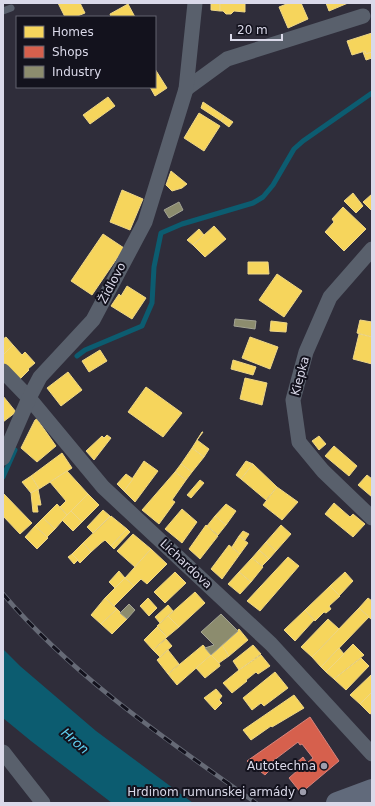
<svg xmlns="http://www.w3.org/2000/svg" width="375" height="806" font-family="'DejaVu Sans',sans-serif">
<rect width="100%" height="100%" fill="#2f2d3a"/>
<polygon fill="#0c5c70" points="3,649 20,666 96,731 193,803 112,803 31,741 3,718"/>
<g fill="#f6d55c" stroke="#eed686">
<polygon points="58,3 80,3 85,13 75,17 65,17"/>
<polygon points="211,3 220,3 220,11 211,10"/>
<polygon points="220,3 245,3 245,12 234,11 231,14 226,14 223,11 220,11"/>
<polygon points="289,3 301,3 308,19 288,28 279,7"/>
<polygon points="326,3 348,3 329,11"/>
<polygon points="128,4 135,17 111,17 110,14"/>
<polygon points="372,33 372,52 366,54 365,51 352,55 347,41"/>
<polygon points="365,51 366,54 372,52 372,58 366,60 363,52"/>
<polygon points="155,69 167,88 155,96 150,87 155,87"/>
<polygon points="108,97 115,106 90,124 83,115"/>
<polygon points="203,102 224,116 221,121 201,108"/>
<polygon points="199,113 220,126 204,151 184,138"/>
<polygon points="224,116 233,122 229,127 221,121"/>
<polygon points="171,171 187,184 182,188 172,191 166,185"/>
<polygon points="122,190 143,199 130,230 110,222"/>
<polygon points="353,193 363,206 356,213 344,201"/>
<polygon points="372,194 372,211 363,202"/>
<polygon points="343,207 366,229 344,251 325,232 334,222 332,219"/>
<polygon points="214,226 226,239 205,257 193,245"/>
<polygon points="199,229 204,235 193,245 187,240"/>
<polygon points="103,234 124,248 92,295 71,281"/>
<polygon points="248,262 268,262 269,274 248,274"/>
<polygon points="277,274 302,291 284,317 259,300"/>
<polygon points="127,286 146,298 132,319 111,306 119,294 121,296"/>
<polygon points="360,320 372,322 372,337 357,333"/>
<polygon points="271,321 287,323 286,332 270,331"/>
<polygon points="359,334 372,337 372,364 353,359"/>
<polygon points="6,337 13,345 3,355 3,339"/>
<polygon points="250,337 278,347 270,369 242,358"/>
<polygon points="13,345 22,355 25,352 35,363 28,369 29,370 19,380 3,363 3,355"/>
<polygon points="100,350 107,361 89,372 82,361"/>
<polygon points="233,360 256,367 253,375 231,369"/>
<polygon points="68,372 82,390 61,406 47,388"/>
<polygon points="245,378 267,383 262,405 240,399"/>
<polygon points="146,387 182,413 163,437 128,412"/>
<polygon points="3,396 16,412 3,422"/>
<polygon points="37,419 56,446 37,462 21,448 35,420"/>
<polygon points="202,432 203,432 197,440 209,449 204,457 192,448"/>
<polygon points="107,435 111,438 94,460 86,451 102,436 104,438"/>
<polygon points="319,436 326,444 319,450 312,441"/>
<polygon points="334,446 357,466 349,476 325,456"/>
<polygon points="192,448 204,457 192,472 181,464"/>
<polygon points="62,453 72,468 39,489 31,476"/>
<polygon points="144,461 158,471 135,502 124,491"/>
<polygon points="246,461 253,464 241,479 236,475"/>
<polygon points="181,464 192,472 186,480 175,472"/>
<polygon points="253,464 277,487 266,500 241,479"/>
<polygon points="67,471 88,494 67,515 60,507 66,501 50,482"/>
<polygon points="175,472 186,480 172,500 175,502 159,524 142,510"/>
<polygon points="126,474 133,479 124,491 117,484"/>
<polygon points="367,475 372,479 372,497 358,485"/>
<polygon points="31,476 39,489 31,493 22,482"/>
<polygon points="200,480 204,483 191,498 187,495"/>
<polygon points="277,487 298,502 282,520 263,505"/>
<polygon points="38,489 41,505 37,505 38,512 33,512 31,493"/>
<polygon points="3,493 32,523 20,534 3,516"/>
<polygon points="88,494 99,505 82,522 71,511"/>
<polygon points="334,503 350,517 353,514 365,524 353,537 325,514"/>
<polygon points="57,504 67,515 55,529 43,518"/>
<polygon points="226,504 236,511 226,525 215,516"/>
<polygon points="182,509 197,522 182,543 165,529"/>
<polygon points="103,510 110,516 93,533 87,527"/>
<polygon points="71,511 82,522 73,531 62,520"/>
<polygon points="111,516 127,529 111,546 105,540 101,543 91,552 83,543"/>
<polygon points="215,516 226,525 218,535 207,526"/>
<polygon points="43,518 55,529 47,537 35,526"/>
<polygon points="206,525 218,536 200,559 189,549"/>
<polygon points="281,525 291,534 276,551 266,542"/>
<polygon points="35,526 48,538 37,549 25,537"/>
<polygon points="127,529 130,532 114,549 111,546"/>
<polygon points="243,531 249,534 245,540 239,536"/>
<polygon points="133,534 151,549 135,567 117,551"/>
<polygon points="239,536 248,543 240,554 232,547"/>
<polygon points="266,542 276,551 269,559 259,550"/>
<polygon points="83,543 91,552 80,563 72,554"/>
<polygon points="229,545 240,554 222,579 211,569"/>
<polygon points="151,549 167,564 147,584 141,579 134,586 125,578"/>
<polygon points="259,550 269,559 262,566 252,558"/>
<polygon points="72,554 78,560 74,564 68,557"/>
<polygon points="288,557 299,566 260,611 247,601"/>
<polygon points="252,558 263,567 251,582 239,572"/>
<polygon points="119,571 125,578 115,588 109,582"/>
<polygon points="175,572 186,583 165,603 154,592"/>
<polygon points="239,572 251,582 240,594 228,584"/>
<polygon points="345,572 353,581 339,596 330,586"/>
<polygon points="125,578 134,586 114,606 105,598"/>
<polygon points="330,586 340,596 329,606 331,609 326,613 324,612 315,621 305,610"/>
<polygon points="195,592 205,603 179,627 168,616"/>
<polygon points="105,598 117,609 101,624 91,615"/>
<polygon points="148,598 157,608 149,616 140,606"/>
<polygon points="368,598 372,601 372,620 359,608"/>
<polygon points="168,605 173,611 160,623 155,617"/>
<polygon points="359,608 369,617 321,667 312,657"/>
<polygon points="117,609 127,619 112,634 101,624"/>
<polygon points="305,610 314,620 295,641 284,630"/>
<polygon points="168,616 179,627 167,637 157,626"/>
<polygon points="328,619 339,629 312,657 301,647"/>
<polygon points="157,627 167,637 153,650 144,640"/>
<polygon points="239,629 248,640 229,656 222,645"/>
<polygon points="166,639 172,646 160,657 153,650"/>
<polygon points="353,644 364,655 334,679 326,672"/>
<polygon points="203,645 211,655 177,685 168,674"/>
<polygon points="222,645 229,656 219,663 211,655"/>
<polygon points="253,645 261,654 239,670 233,661"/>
<polygon points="339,648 344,654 326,672 321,667"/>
<polygon points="168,650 179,664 168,674 157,660"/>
<polygon points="211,655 219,663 220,666 205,678 196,668"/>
<polygon points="261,655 270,666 258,674 256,672 246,680 247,681 232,693 223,683 239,670"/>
<polygon points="361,658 369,666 346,690 334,679"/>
<polygon points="275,672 288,688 264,706 261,703 252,710 243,698"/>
<polygon points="372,674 372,692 360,704 350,695"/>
<polygon points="216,689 222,696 219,700 222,703 215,710 204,698"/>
<polygon points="372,692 372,713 370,714 360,704"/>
<polygon points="294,695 304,708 272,727 271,726 251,740 243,730"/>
</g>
<polygon fill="#d6604d" stroke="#d7847c" points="310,717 339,761 301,793 289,778 298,770 294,765 303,757 307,763 313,758 302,744 300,745 298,742 265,767 269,771 265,775 247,761"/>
<g fill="#8c8c6e" stroke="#a3a393">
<polygon points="179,202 183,210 169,218 164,210"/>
<polygon points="235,319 256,321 255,329 234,326"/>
<polygon points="129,604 135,610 127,619 120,613"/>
<polygon points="221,614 238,631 211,655 205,648 214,645 201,632"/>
</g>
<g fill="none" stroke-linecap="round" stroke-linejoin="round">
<g stroke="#0c5c70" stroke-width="5">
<polyline points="77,356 85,350 142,326 152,303 154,267 161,233 182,224 253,203 263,197 273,185 294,149 303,141 372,93"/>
<polyline points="3,477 15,450"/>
</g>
<polyline stroke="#59606c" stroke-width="7" points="3,11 11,8"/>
<g stroke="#59606c" stroke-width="15">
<polyline points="186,89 227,59 363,16"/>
<polyline points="372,249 330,297 306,352 293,400 299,442 323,471 372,518"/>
<polyline points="3,371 29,398 103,487 271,644 372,754"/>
<polyline points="3,458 29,398 40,377 93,320 145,222 186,89 195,3"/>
<polyline points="3,752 43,803"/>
</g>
<polyline stroke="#616a7b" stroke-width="22" points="337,803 372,790"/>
<g stroke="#666a76" stroke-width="4.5">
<path id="rail" d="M3,594C75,678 167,740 256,803"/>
</g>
<use href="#rail" stroke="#13121d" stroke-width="3" stroke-dasharray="9" stroke-linecap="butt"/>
</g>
<g fill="#9e9dac" stroke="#13121d" stroke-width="1.5">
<circle cx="324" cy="766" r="4"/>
<circle cx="303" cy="792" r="4"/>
</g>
<g text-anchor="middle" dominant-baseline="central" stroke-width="4" stroke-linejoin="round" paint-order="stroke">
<g font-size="12" fill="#dad9e9" stroke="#13121d">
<text transform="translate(112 283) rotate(-62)">Židlovo</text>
<text transform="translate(300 376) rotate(-75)">Kiepka</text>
<text transform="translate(186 564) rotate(43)">Lichardova</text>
</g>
<g font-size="12" fill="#dad9e9" stroke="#13121d" text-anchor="end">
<text x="316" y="766">Autotechna</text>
<text x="295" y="792">Hrdinom rumunskej armády</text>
</g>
<g font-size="13" font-style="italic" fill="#60cfef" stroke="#13121d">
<text transform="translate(75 741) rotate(41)">Hron</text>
</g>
</g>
<rect width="375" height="806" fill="none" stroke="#dad9e9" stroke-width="8"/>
<rect x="16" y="16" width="140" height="72" fill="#13121d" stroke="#63626f"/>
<rect x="24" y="26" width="20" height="12" fill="#f6d55c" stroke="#63626f"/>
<text x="52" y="36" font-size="12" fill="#dad9e9">Homes</text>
<rect x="24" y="46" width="20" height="12" fill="#d6604d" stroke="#63626f"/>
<text x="52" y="56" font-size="12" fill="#dad9e9">Shops</text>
<rect x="24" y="66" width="20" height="12" fill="#8c8c6e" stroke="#63626f"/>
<text x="52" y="76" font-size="12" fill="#dad9e9">Industry</text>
<path d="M231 34v6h51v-6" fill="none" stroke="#dad9e9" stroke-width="2"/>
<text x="237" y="34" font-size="12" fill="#dad9e9" stroke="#13121d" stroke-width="3" paint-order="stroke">20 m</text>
</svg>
